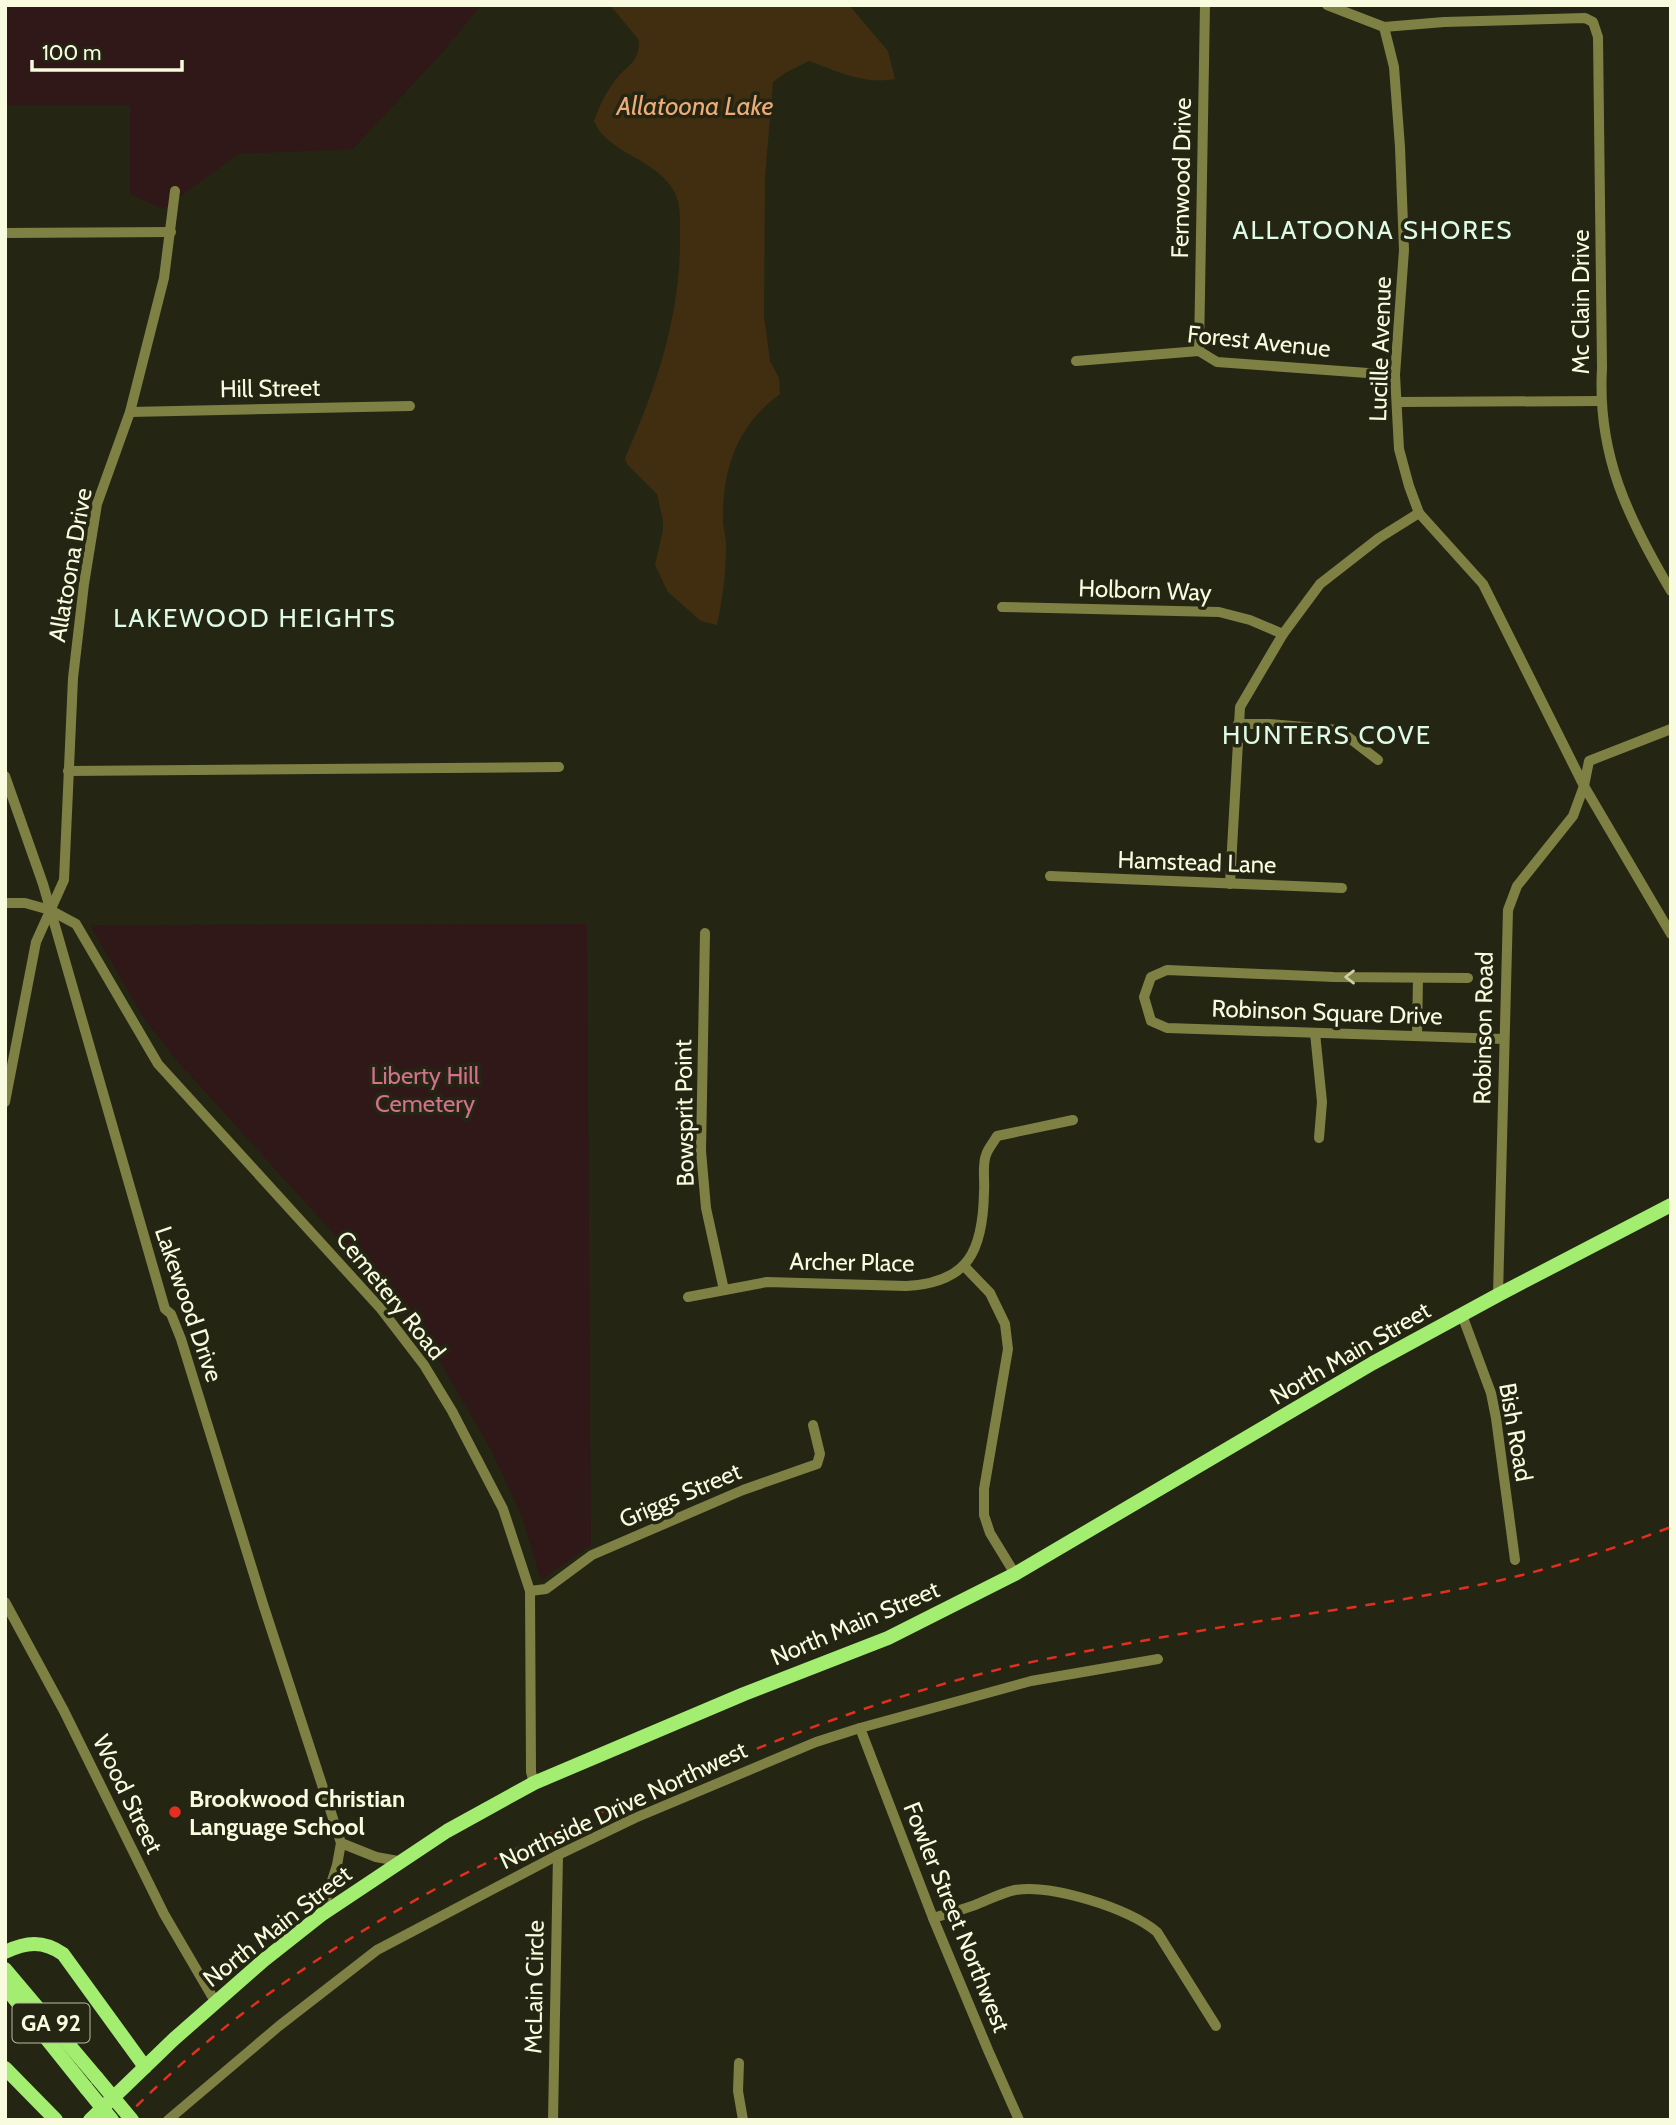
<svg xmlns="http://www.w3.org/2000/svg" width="1676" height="2125" font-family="Cabin,sans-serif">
<rect width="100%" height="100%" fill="#242613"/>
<g fill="#301718">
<polygon points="5,5 481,5 441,54 353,149 238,154 163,209 130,194 130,106 5,106"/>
<polygon points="587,924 591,1545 541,1580 521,1514 490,1448 440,1362 391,1297 178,1062 143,1017 90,925"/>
</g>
<path fill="#412e11" d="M610,5H849L888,51L895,79C865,85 836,71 809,61L785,73L773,82L765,177L764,316L770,361L779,378L780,394C736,426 722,470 723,523C724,532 727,541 726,550C726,575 722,601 717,625L701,621L668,592L655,565L663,530V520L657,494L627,464L625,458C656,389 681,315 680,237C680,225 681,207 676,195C660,159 607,154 594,121C599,107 607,89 618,77C631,62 639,62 639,40Z"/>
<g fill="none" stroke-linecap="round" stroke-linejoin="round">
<g stroke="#7f8044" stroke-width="10">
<path d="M1327,5L1384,27L1444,22L1585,18L1593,22L1598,37L1602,368C1597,455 1628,518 1671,591"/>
<polyline points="1384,27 1394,67 1400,147 1404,250 1395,375 1399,449 1409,486 1419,513 1483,584 1584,786 1671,934"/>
<polyline points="5,233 171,232"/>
<polyline points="1199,351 1205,5"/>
<polyline points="1076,361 1199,351 1217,362 1395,375"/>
<polyline points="1398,402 1600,401"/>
<polyline points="130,412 410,406"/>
<polyline points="1002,607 1219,612 1250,620 1283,634"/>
<polyline points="1238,724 1269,724 1339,730 1378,760"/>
<polyline points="68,771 559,767"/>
<polyline points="5,776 43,884 165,1309 171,1314 181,1339 263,1604 341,1843 337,1865 321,1915"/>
<polyline points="1050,876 1342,888"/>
<polyline points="1230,884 1240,707 1283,634 1320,584 1379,538 1419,513"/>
<polyline points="5,903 25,903 50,910 76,924 158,1064 381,1309 424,1365 452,1411 503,1509 530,1591 531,1772 534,1783"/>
<polyline points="705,933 701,1151 706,1208 724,1290"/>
<polyline points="1468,978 1334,977 1167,970 1151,977 1144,997 1151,1021 1167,1028 1504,1039"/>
<polyline points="1315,1033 1322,1102 1319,1138"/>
<polyline points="1417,1036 1418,978"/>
<polyline points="5,1102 36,942 64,880 73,678 84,584 97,504 130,412 164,278 175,191"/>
<polyline points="965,1267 990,1293 1005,1324 1008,1349 984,1489 984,1515 990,1533 1015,1574"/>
<polyline points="1498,1295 1508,910 1517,886 1573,816 1584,786 1589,761 1671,729"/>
<path d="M688,1297L767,1282L906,1286C969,1283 983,1250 984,1192C985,1181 982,1165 986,1155C988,1148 994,1142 997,1136L1073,1120"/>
<polyline points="1462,1315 1491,1393 1496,1418 1515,1560"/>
<polyline points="530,1591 546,1589 592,1555 743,1490 817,1464 820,1454 813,1425"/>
<polyline points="5,1602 64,1711 164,1914 216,2003"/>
<polyline points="860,1728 933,1918 988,2050 1019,2120"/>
<polyline points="341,1843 376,1857 398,1861"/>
<path d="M933,1918C947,1914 961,1910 975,1905C988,1900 1001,1893 1015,1890C1052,1884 1128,1908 1157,1932L1216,2026"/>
<polyline points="739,2063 738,2091 743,2120"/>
<polyline points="168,2120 279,2026 377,1950 558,1855 635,1818 816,1742 860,1728 1031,1681 1158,1659"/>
<polyline points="553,2120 558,1855"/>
</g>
<g stroke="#a3ee71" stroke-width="14">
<path d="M5,1952C26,1942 43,1940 63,1954L145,2067"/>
<polyline points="5,1969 97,2078"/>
<polyline points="5,1987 86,2088"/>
<polyline points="5,2068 56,2120"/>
<polyline points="90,2120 174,2039 264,1960 321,1915 447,1831 534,1783 744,1694 888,1638 1015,1574 1373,1363 1498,1295 1671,1205"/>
</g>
<path stroke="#e42e20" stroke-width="2.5" stroke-dasharray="10 9" stroke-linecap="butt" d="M123,2120C205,2035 303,1964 405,1906C493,1855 588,1817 682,1779C802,1729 923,1683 1051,1658C1112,1646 1173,1635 1235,1625C1329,1610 1425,1599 1518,1576C1570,1563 1621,1546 1671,1527"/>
<g stroke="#a3ee71" stroke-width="14">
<polyline points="97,2078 132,2120"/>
<polyline points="86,2088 112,2120"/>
</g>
</g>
<defs><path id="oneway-chevron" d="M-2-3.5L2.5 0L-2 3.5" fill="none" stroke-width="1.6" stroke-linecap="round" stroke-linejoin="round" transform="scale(1.75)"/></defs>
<use stroke="#ced0a7" href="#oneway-chevron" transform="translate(1350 977) rotate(-180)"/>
<circle fill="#e42e20" stroke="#242613" stroke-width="2.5" cx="175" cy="1812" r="7"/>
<g text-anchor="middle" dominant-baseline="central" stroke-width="7" stroke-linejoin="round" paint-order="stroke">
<rect fill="#242613" stroke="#b8bba0" stroke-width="2" x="12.5" y="2003.5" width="77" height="39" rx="5"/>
<g font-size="23" font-weight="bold" fill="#f8fbdd">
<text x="51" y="2023">GA 92</text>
</g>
<g font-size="24" fill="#f8fbdd" stroke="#242613">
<text transform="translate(1181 178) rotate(-89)">Fernwood Drive</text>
<text transform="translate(1580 302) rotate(-90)">Mc Clain Drive</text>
<text transform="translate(1259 341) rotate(6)">Forest Avenue</text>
<text transform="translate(1380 349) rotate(-88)">Lucille Avenue</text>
<text transform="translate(270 388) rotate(-1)">Hill Street</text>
<text transform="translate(70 565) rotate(-80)">Allatoona Drive</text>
<text transform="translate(1145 590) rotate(2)">Holborn Way</text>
<text transform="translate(1197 862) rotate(2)">Hamstead Lane</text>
<text transform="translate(1327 1012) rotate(2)">Robinson Square Drive</text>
<text transform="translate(1483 1028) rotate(-89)">Robinson Road</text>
<text transform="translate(684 1113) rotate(-91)">Bowsprit Point</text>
<text transform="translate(852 1262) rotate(1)">Archer Place</text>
<text transform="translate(391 1295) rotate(51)">Cemetery Road</text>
<text transform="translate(189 1304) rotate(71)">Lakewood Drive</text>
<text transform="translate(1350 1353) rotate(-30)">North Main Street</text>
<text transform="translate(1516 1432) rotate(80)">Bish Road</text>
<text transform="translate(680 1495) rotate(-23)">Griggs Street</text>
<text transform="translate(855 1623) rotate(-23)">North Main Street</text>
<text transform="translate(128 1794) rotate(64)">Wood Street</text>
<text transform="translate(623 1805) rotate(-25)">Northside Drive Northwest</text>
<text transform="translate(957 1917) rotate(68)">Fowler Street Northwest</text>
<text transform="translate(277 1926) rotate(-38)">North Main Street</text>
<text transform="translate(534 1987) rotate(-89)">McLain Circle</text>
</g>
<g font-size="24" fill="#d3708c" stroke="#242613">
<text x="425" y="1075">Liberty Hill<tspan x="425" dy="28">Cemetery</tspan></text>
</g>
<g font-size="24" font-weight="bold" fill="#f8fbdd" stroke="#242613" text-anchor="start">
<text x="189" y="1798">Brookwood Christian<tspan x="189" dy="28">Language School</tspan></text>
</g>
<g font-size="26" font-style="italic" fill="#eeab77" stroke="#242613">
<text x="695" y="106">Allatoona Lake</text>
</g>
<g font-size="26" letter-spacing="2" fill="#defbe8" stroke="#242613">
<text x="1373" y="230">ALLATOONA SHORES</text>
<text x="255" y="618">LAKEWOOD HEIGHTS</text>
<text x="1327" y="735">HUNTERS COVE</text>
</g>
</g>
<rect width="1676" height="2125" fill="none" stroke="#f8fbdd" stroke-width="14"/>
<path d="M32 60v10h150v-10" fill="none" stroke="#f8fbdd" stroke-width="3.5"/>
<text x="42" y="60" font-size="21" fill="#f8fbdd" stroke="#242613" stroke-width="5" paint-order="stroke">100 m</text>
</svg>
